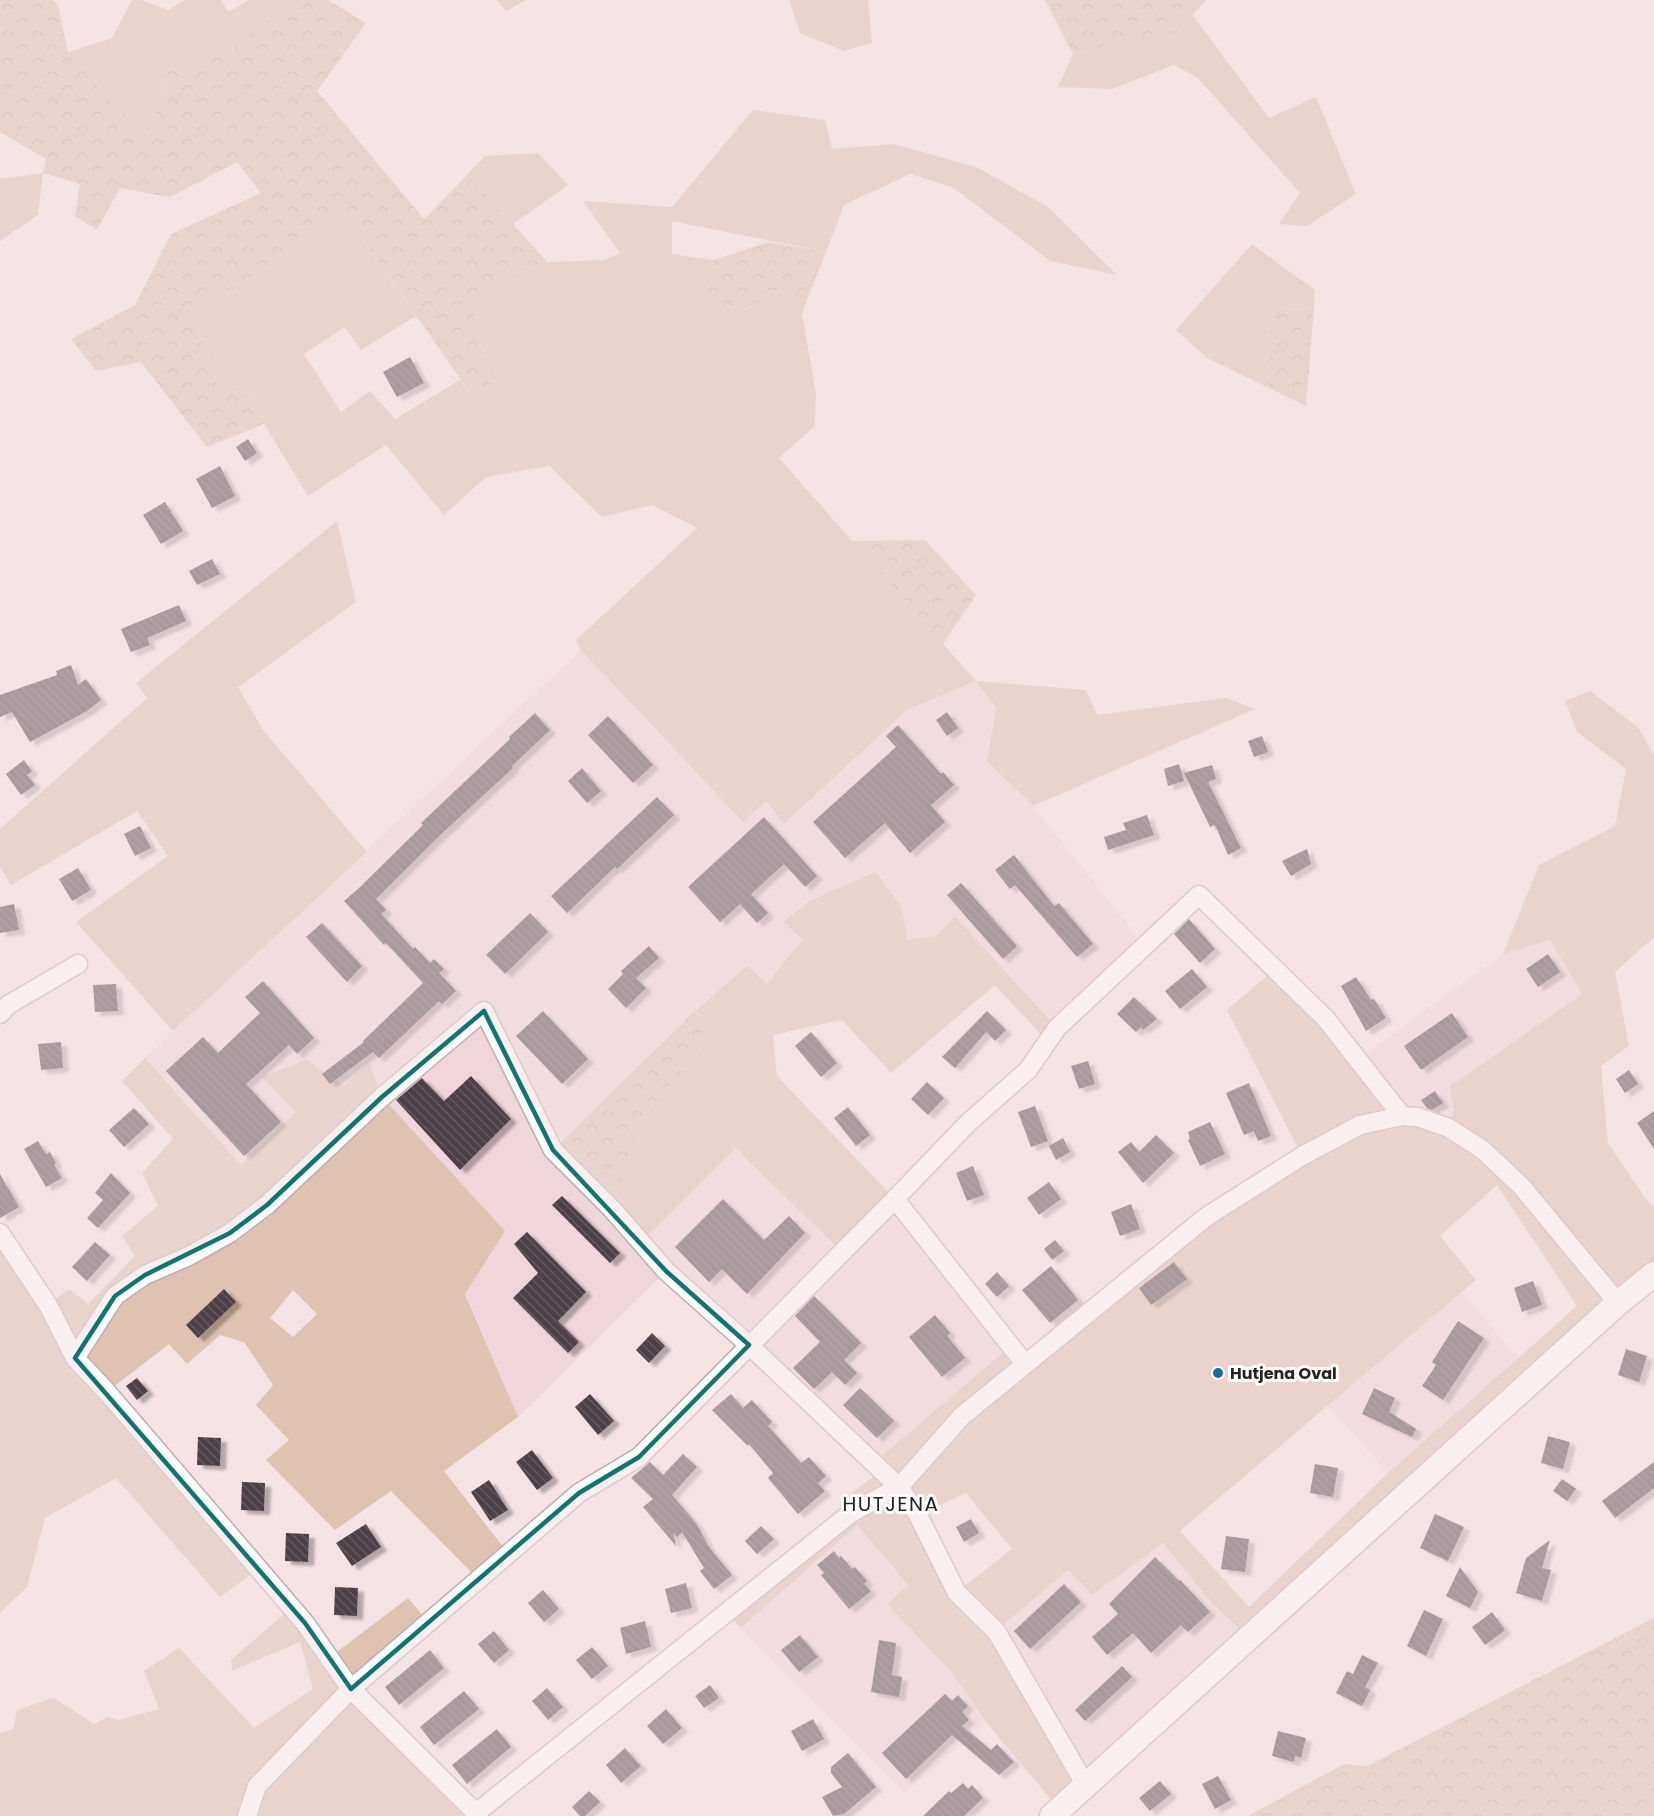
<svg xmlns="http://www.w3.org/2000/svg" width="1654" height="1816" font-family="Poppins,sans-serif">
<defs>
<pattern id="forest-crowns" width="20" height="18" patternUnits="userSpaceOnUse" patternTransform="scale(1.5)"><rect width="20" height="18" fill="#dfc2af"/><path d="M2 6a3 3 0 1 1 6 0M12 15a3 3 0 1 1 6 0" fill="none" stroke="#bfa696"/></pattern>
<pattern id="building-back-hatch" width="6" height="6" patternUnits="userSpaceOnUse" patternTransform="scale(1.5)"><rect width="6" height="6" fill="#4c4047"/><path d="M-1 5l2 2M0 0l6 6M5-1l2 2" fill="none" stroke="#63595f"/></pattern>
<filter id="shadow"><feDropShadow dx="6" dy="4" stdDeviation="1.5" flood-color="#0004"/></filter>
</defs>
<rect width="100%" height="100%" fill="#f4e2e5"/>
<g fill="#f0d5da">
<polygon points="581,650 743,822 766,801 784,824 907,710 976,681 996,708 987,761 1033,806 1144,945 1057,1028 955,917 936,936 907,939 902,908 811,900 783,921 802,938 767,984 747,966 695,1011 735,1148 842,1252 895,1199 1011,1346 873,1463 666,1271 518,1417 368,1064 344,1085 306,1061 263,1077 296,1112 241,1165 145,1058"/>
<polygon points="1550,940 1582,994 1449,1087 1454,1110 1449,1128 1402,1116 1358,1059 1503,954"/>
<polygon points="1461,1293 1519,1358 1388,1473 1328,1405"/>
<polygon points="856,1524 908,1586 888,1604 952,1673 986,1722 905,1793 741,1628"/>
<polygon points="1163,1543 1210,1601 1248,1637 1085,1784 996,1631 1068,1570 1092,1595"/>
</g>
<g fill="#dfc2af" fill-rule="evenodd">
<polygon points="132,0 141,0 168,10 185,0 221,0 228,12 249,0 294,0 225,53 166,71 165,102 141,132 68,52 112,38"/>
<polygon points="497,0 526,0 506,11"/>
<polygon points="789,0 868,0 872,43 844,51 800,33"/>
<polygon points="1192,14 1269,118 1316,97 1356,194 1307,226 1279,224 1300,193 1198,78 1174,65 1112,89 1058,87 1073,54 1142,36 1165,44"/>
<polygon points="753,110 825,120 832,149 894,144 976,167 1048,207 1117,275 1050,261 954,188 910,174 844,205 826,252 672,221 672,254 714,260 707,301 745,310 774,290 807,300 802,314 816,393 815,426 779,458 976,681 1086,690 1097,715 1226,698 1255,709 1033,806 987,761 996,708 976,681 907,710 784,824 766,801 743,822 581,650 576,640 697,528 652,505 602,517 549,466 486,477 444,515 386,445 308,496 264,424 253,393 220,390 192,314 298,249 344,213 416,316 361,350 345,327 304,354 341,412 370,391 395,419 460,380 471,394 491,387 470,295 547,262 604,260 620,253 583,201 672,207"/>
<polygon points="538,153 568,185 513,224 468,174 485,156"/>
<polygon points="43,173 38,215 0,241 0,179"/>
<polygon points="1252,244 1315,290 1314,308 1273,309 1267,387 1207,358 1176,330"/>
<polygon points="337,521 356,602 238,687 263,730 367,852 173,1031 76,922 168,856 137,811 11,885 0,867 0,829 147,698 136,683"/>
<path d="M1590,691L1639,728L1654,756V937L1615,972L1629,1046L1601,1066L1608,1143L1647,1201L1654,1207V1274L1248,1637L1210,1601L1163,1543L1092,1595L1068,1570L996,1631L1085,1784L1059,1809L986,1722L952,1673L887,1604L908,1585L857,1525L741,1628L726,1613L851,1512L842,1500L881,1471L873,1463L1011,1346L1025,1363L1302,1156L1227,1010L1275,969L1402,1116L1449,1127L1454,1110L1449,1087L1582,994L1550,940L1503,954L1539,865L1615,826L1626,769L1577,732L1565,701ZM1497,1185L1577,1306L1388,1473L1249,1607L1180,1531L1476,1280L1440,1236ZM966,1493L1012,1549L957,1592L918,1515Z"/>
<polygon points="876,872 902,908 907,939 936,936 955,916 1057,1028 1048,1042 995,985 891,1073 842,1020 773,1035 777,1076 895,1199 842,1252 735,1148 640,1243 612,1209 643,1116 715,1032 695,1011 747,966 767,984 802,939 783,922 811,900"/>
<path d="M145,1058L241,1165L296,1112L262,1077L306,1060L344,1085L369,1063L382,1097L505,1231L465,1294L518,1417L444,1471L508,1553L478,1579L391,1491L335,1530L266,1460L289,1440L256,1405L273,1385L244,1342L220,1335L187,1364L169,1344L107,1392L258,1569L220,1597L116,1478L45,1518L27,1587L0,1613V1233L48,1305L69,1289L88,1304L135,1256L122,1236L158,1206L142,1173L173,1139L122,1081ZM293,1290L317,1314L293,1337L270,1318Z"/>
<polygon points="408,1598 428,1622 351,1690 479,1816 0,1816 0,1733 13,1729 17,1710 54,1698 94,1724 107,1717 119,1720 159,1709 144,1671 179,1648 254,1728 313,1689 300,1642 232,1671 231,1660 291,1608 329,1658"/>
</g>
<g fill="url(#forest-crowns)">
<polygon points="0,0 53,0 58,6 68,52 141,132 165,102 166,71 225,53 294,0 328,0 366,23 317,91 424,219 468,174 547,262 470,295 491,388 471,394 344,213 298,249 192,314 220,390 253,393 264,424 207,447 141,362 96,371 71,339 135,305 171,234 261,193 237,162 170,197 120,188 97,230 75,216 80,184 43,173 46,159 0,132"/>
<polygon points="1045,0 1206,0 1165,44 1142,37 1073,54"/>
<polygon points="768,242 826,252 807,300 774,290 745,310 707,301 714,260"/>
<polygon points="1314,308 1306,406 1267,387 1273,309"/>
<polygon points="925,540 976,595 943,644 852,541"/>
<polygon points="695,1011 715,1032 643,1116 612,1209 553,1150"/>
<polygon points="1654,1618 1654,1816 1248,1816 1344,1764 1367,1766"/>
</g>
<g fill="url(#building-back-hatch)" filter="url(#shadow)">
<polygon points="410,357 424,383 397,397 383,372"/>
<polygon points="248,439 257,453 245,461 236,447"/>
<polygon points="220,466 235,496 212,508 196,479"/>
<polygon points="165,502 183,531 161,544 143,515"/>
<polygon points="212,559 220,574 197,585 189,571"/>
<polygon points="179,605 186,621 147,638 150,645 131,652 121,629"/>
<polygon points="71,665 78,685 86,679 101,700 87,711 30,742 12,712 0,717 0,695 57,675 56,671"/>
<polygon points="947,712 958,728 947,736 936,720"/>
<polygon points="535,713 550,730 512,766 513,768 436,839 376,899 386,910 381,914 413,949 415,947 430,963 434,959 444,969 439,973 456,991 442,1004 439,1001 379,1058 373,1052 330,1084 322,1074 364,1042 363,1041 423,983 386,943 384,945 344,901 358,889 423,825 421,823 510,739 509,737"/>
<polygon points="608,716 653,765 633,783 588,735"/>
<polygon points="898,725 941,774 943,772 954,785 931,805 945,822 910,853 885,823 845,858 813,822 896,747 886,736"/>
<polygon points="1262,736 1268,752 1254,757 1248,741"/>
<polygon points="24,760 32,771 27,775 35,785 21,795 6,774"/>
<polygon points="1179,764 1184,781 1168,786 1164,769"/>
<polygon points="1212,765 1216,779 1208,782 1241,848 1228,855 1215,825 1210,827 1184,773"/>
<polygon points="582,768 601,791 587,803 568,781"/>
<polygon points="657,797 674,815 617,869 615,867 567,913 551,896"/>
<polygon points="1147,815 1154,835 1108,850 1104,837 1126,830 1123,823"/>
<polygon points="764,817 817,876 805,887 784,864 751,894 768,913 757,923 740,904 720,922 688,887"/>
<polygon points="140,826 151,848 135,856 124,834"/>
<polygon points="1307,849 1311,864 1291,876 1282,861"/>
<polygon points="1014,855 1054,906 1059,903 1093,944 1077,957 1015,885 1010,889 995,870"/>
<polygon points="78,868 91,890 72,901 59,879"/>
<polygon points="961,883 1017,946 1003,959 947,895"/>
<polygon points="14,904 19,930 0,933 0,907"/>
<polygon points="530,913 548,932 505,974 486,955"/>
<polygon points="1189,919 1215,949 1200,963 1174,934"/>
<polygon points="322,923 362,966 347,982 306,937"/>
<polygon points="649,946 659,958 636,978 646,988 626,1008 608,989 623,974 621,971"/>
<polygon points="1548,954 1560,972 1538,987 1526,969"/>
<polygon points="1192,969 1207,987 1180,1009 1165,991"/>
<polygon points="1356,977 1371,1000 1374,999 1386,1018 1366,1031 1341,986"/>
<polygon points="263,981 314,1038 297,1054 289,1045 246,1084 281,1122 244,1156 166,1071 203,1037 218,1053 260,1013 245,997"/>
<polygon points="116,984 118,1011 95,1012 93,985"/>
<polygon points="1134,997 1157,1019 1143,1030 1141,1027 1136,1032 1117,1014"/>
<polygon points="543,1011 588,1059 562,1084 516,1036"/>
<polygon points="987,1011 1006,1030 995,1041 986,1032 955,1068 942,1057"/>
<polygon points="1452,1013 1468,1037 1421,1070 1404,1046"/>
<polygon points="811,1032 837,1063 821,1077 795,1046"/>
<polygon points="61,1042 63,1068 41,1070 38,1044"/>
<polygon points="1088,1061 1095,1084 1079,1089 1071,1066"/>
<polygon points="1629,1070 1638,1084 1625,1093 1616,1079"/>
<polygon points="471,1076 511,1119 460,1170 396,1100 422,1078 444,1101"/>
<polygon points="927,1082 944,1098 928,1115 911,1099"/>
<polygon points="1249,1083 1271,1136 1258,1141 1254,1131 1244,1135 1226,1093"/>
<polygon points="1435,1091 1443,1103 1432,1110 1427,1108 1421,1100"/>
<polygon points="1035,1106 1048,1141 1031,1147 1018,1112"/>
<polygon points="848,1107 870,1135 856,1146 834,1118"/>
<polygon points="134,1108 149,1124 124,1147 109,1130"/>
<polygon points="1654,1111 1654,1149 1637,1123"/>
<polygon points="1210,1122 1225,1154 1200,1166 1188,1140 1190,1139 1188,1132"/>
<polygon points="1156,1135 1174,1153 1143,1183 1118,1152 1131,1142 1139,1152"/>
<polygon points="1063,1138 1070,1152 1056,1160 1049,1146"/>
<polygon points="38,1141 46,1154 50,1152 56,1163 54,1165 62,1178 46,1187 24,1149"/>
<polygon points="973,1166 984,1195 967,1201 956,1173"/>
<polygon points="111,1173 130,1193 98,1228 87,1218 103,1200 95,1193"/>
<polygon points="0,1174 19,1207 0,1218"/>
<polygon points="1049,1182 1061,1199 1039,1215 1027,1198"/>
<polygon points="562,1196 620,1253 610,1263 552,1205"/>
<polygon points="723,1199 764,1240 789,1216 805,1233 747,1294 722,1269 709,1282 675,1247"/>
<polygon points="1131,1204 1140,1229 1120,1236 1111,1212"/>
<polygon points="527,1232 586,1292 558,1321 579,1342 568,1353 513,1298 538,1273 514,1244"/>
<polygon points="1055,1240 1064,1251 1052,1260 1044,1249"/>
<polygon points="95,1242 110,1255 87,1281 72,1267"/>
<polygon points="1174,1262 1187,1279 1151,1305 1139,1288"/>
<polygon points="1051,1266 1078,1300 1050,1323 1022,1290"/>
<polygon points="997,1272 1009,1286 997,1297 985,1284"/>
<polygon points="1533,1281 1542,1305 1522,1312 1514,1288"/>
<polygon points="224,1289 236,1302 198,1338 186,1325"/>
<polygon points="814,1296 861,1343 844,1360 857,1373 845,1385 832,1372 814,1389 793,1368 820,1342 795,1316"/>
<polygon points="935,1315 950,1333 947,1336 965,1358 942,1377 909,1337"/>
<polygon points="1458,1321 1484,1338 1443,1400 1422,1386 1436,1365 1432,1362"/>
<polygon points="652,1333 665,1346 649,1363 636,1350"/>
<polygon points="1626,1349 1647,1356 1639,1382 1618,1375"/>
<polygon points="137,1378 148,1391 137,1400 126,1386"/>
<polygon points="860,1388 894,1421 877,1438 843,1405"/>
<polygon points="1374,1388 1395,1398 1389,1412 1416,1429 1412,1437 1362,1414"/>
<polygon points="590,1394 614,1421 598,1435 575,1407"/>
<polygon points="731,1394 743,1408 752,1400 772,1422 768,1426 801,1463 809,1457 826,1476 818,1483 825,1491 798,1514 768,1478 773,1473 749,1444 748,1446 712,1410"/>
<polygon points="1548,1436 1570,1442 1563,1469 1541,1463"/>
<polygon points="198,1437 221,1438 220,1466 197,1465"/>
<polygon points="532,1450 553,1478 537,1490 516,1462"/>
<polygon points="683,1454 697,1467 672,1495 696,1523 709,1547 732,1575 714,1589 700,1571 704,1568 682,1532 677,1537 673,1532 676,1546 643,1507 653,1499 631,1478 650,1462 663,1475"/>
<polygon points="1654,1462 1654,1488 1615,1518 1602,1501"/>
<polygon points="1315,1464 1338,1468 1333,1497 1310,1493"/>
<polygon points="1562,1479 1576,1489 1567,1501 1553,1491"/>
<polygon points="489,1480 508,1510 490,1521 471,1492"/>
<polygon points="242,1482 265,1483 264,1511 241,1510"/>
<polygon points="1435,1514 1464,1527 1448,1561 1420,1548"/>
<polygon points="971,1519 979,1533 964,1542 956,1527"/>
<polygon points="366,1524 381,1547 352,1566 336,1543"/>
<polygon points="761,1526 774,1539 757,1554 745,1541"/>
<polygon points="286,1533 309,1534 308,1562 285,1561"/>
<polygon points="1226,1536 1249,1539 1245,1572 1221,1569"/>
<polygon points="1550,1540 1542,1568 1551,1570 1542,1601 1516,1593 1526,1558"/>
<polygon points="834,1551 839,1558 841,1556 852,1569 855,1567 867,1581 864,1584 871,1591 849,1609 821,1575 824,1573 817,1565"/>
<polygon points="1155,1557 1179,1581 1180,1580 1210,1612 1188,1632 1181,1625 1151,1653 1133,1633 1107,1655 1092,1637 1118,1614 1109,1604"/>
<polygon points="1460,1567 1478,1592 1470,1608 1446,1596"/>
<polygon points="686,1583 692,1608 671,1613 665,1589"/>
<polygon points="1064,1584 1081,1602 1030,1649 1014,1631"/>
<polygon points="335,1587 358,1588 357,1616 334,1615"/>
<polygon points="543,1590 559,1609 544,1622 528,1603"/>
<polygon points="1424,1610 1443,1619 1426,1656 1407,1646"/>
<polygon points="1492,1612 1505,1630 1485,1645 1472,1627"/>
<polygon points="645,1621 651,1647 626,1654 620,1628"/>
<polygon points="494,1631 509,1650 494,1663 478,1644"/>
<polygon points="800,1635 818,1657 799,1672 781,1650"/>
<polygon points="879,1640 896,1643 892,1675 902,1677 899,1697 871,1692"/>
<polygon points="592,1647 608,1666 592,1679 576,1660"/>
<polygon points="430,1650 444,1668 399,1705 385,1687"/>
<polygon points="1362,1655 1378,1663 1365,1687 1370,1690 1362,1706 1336,1693 1347,1671 1353,1674"/>
<polygon points="1122,1666 1132,1677 1085,1721 1075,1710"/>
<polygon points="710,1685 719,1698 704,1708 695,1696"/>
<polygon points="547,1688 563,1707 548,1720 532,1701"/>
<polygon points="464,1691 479,1709 434,1745 420,1727"/>
<polygon points="945,1694 952,1701 958,1695 968,1706 962,1712 969,1720 962,1726 991,1750 997,1744 1014,1762 999,1775 952,1735 906,1779 882,1753"/>
<polygon points="666,1709 682,1728 663,1744 647,1726"/>
<polygon points="813,1719 824,1739 802,1751 791,1731"/>
<polygon points="497,1729 511,1747 467,1784 452,1765"/>
<polygon points="1278,1731 1306,1738 1301,1758 1295,1756 1294,1762 1272,1756"/>
<polygon points="625,1748 641,1766 621,1783 606,1765"/>
<polygon points="848,1753 876,1787 844,1814 833,1816 822,1797 842,1787 831,1773 831,1767"/>
<polygon points="1218,1776 1231,1800 1215,1809 1202,1784"/>
<polygon points="1160,1781 1171,1794 1150,1811 1139,1798"/>
<polygon points="963,1783 968,1789 972,1785 983,1798 964,1816 923,1816 949,1791 951,1793"/>
<polygon points="589,1791 600,1802 585,1816 580,1816 572,1807"/>
</g>
<g fill="none" stroke-linecap="round" stroke-linejoin="round">
<g stroke="#beadb0" stroke-width="21">
<g id="minor">
<polyline points="0,1014 8,1005 78,964"/>
<polyline points="895,1199 1025,1364"/>
<polyline points="0,1233 48,1305 75,1358 107,1392 305,1623 351,1689 479,1816"/>
<polyline points="75,1358 115,1296 145,1275 189,1256 230,1233 267,1205 382,1097 484,1011 553,1150 612,1209 666,1271 749,1345 899,1487 918,1515 957,1593 996,1631 1085,1784"/>
<polyline points="476,1813 851,1513 899,1487 962,1416 1206,1217 1302,1156 1360,1125 1402,1116 1418,1117 1449,1128 1483,1150 1522,1187 1618,1303"/>
<polyline points="247,1816 257,1786 351,1689 579,1493 639,1457 895,1199 968,1123 1028,1070 1057,1028 1199,895 1326,1019 1402,1116"/>
</g>
</g>
<g stroke="#beadb0" stroke-width="27">
<polyline id="secondary" points="1052,1816 1618,1303 1654,1274"/>
</g>
<use href="#minor" stroke="#fff" stroke-width="18"/>
<use href="#secondary" stroke="#fff" stroke-width="24"/>
</g>
<path d="M0 0H1654V1816H0ZM484,1011L553,1150L666,1271L749,1345L639,1457L579,1493L351,1689L305,1623L75,1358L115,1296L145,1275L230,1233L267,1205L382,1097Z" fill="#f4e2e5" fill-opacity=".55" fill-rule="evenodd"/>
<path fill="none" stroke="#0f766e" stroke-width="4.5" stroke-linejoin="round" d="M484,1011L553,1150L666,1271L749,1345L639,1457L579,1493L351,1689L305,1623L75,1358L115,1296L145,1275L230,1233L267,1205L382,1097Z"/>
<circle fill="#186c9d" stroke="#fff" stroke-width="2" cx="1218" cy="1373" r="6"/>
<g text-anchor="middle" dominant-baseline="central" stroke-width="6" stroke-linejoin="round" paint-order="stroke">
<g font-size="16" font-weight="bold" fill="#292224" stroke="#fff" text-anchor="start">
<text x="1230" y="1373">Hutjena Oval</text>
</g>
<g font-size="20" letter-spacing="1.5" fill="#292224" stroke="#fff">
<text x="891" y="1504">HUTJENA</text>
</g>
</g>
</svg>
